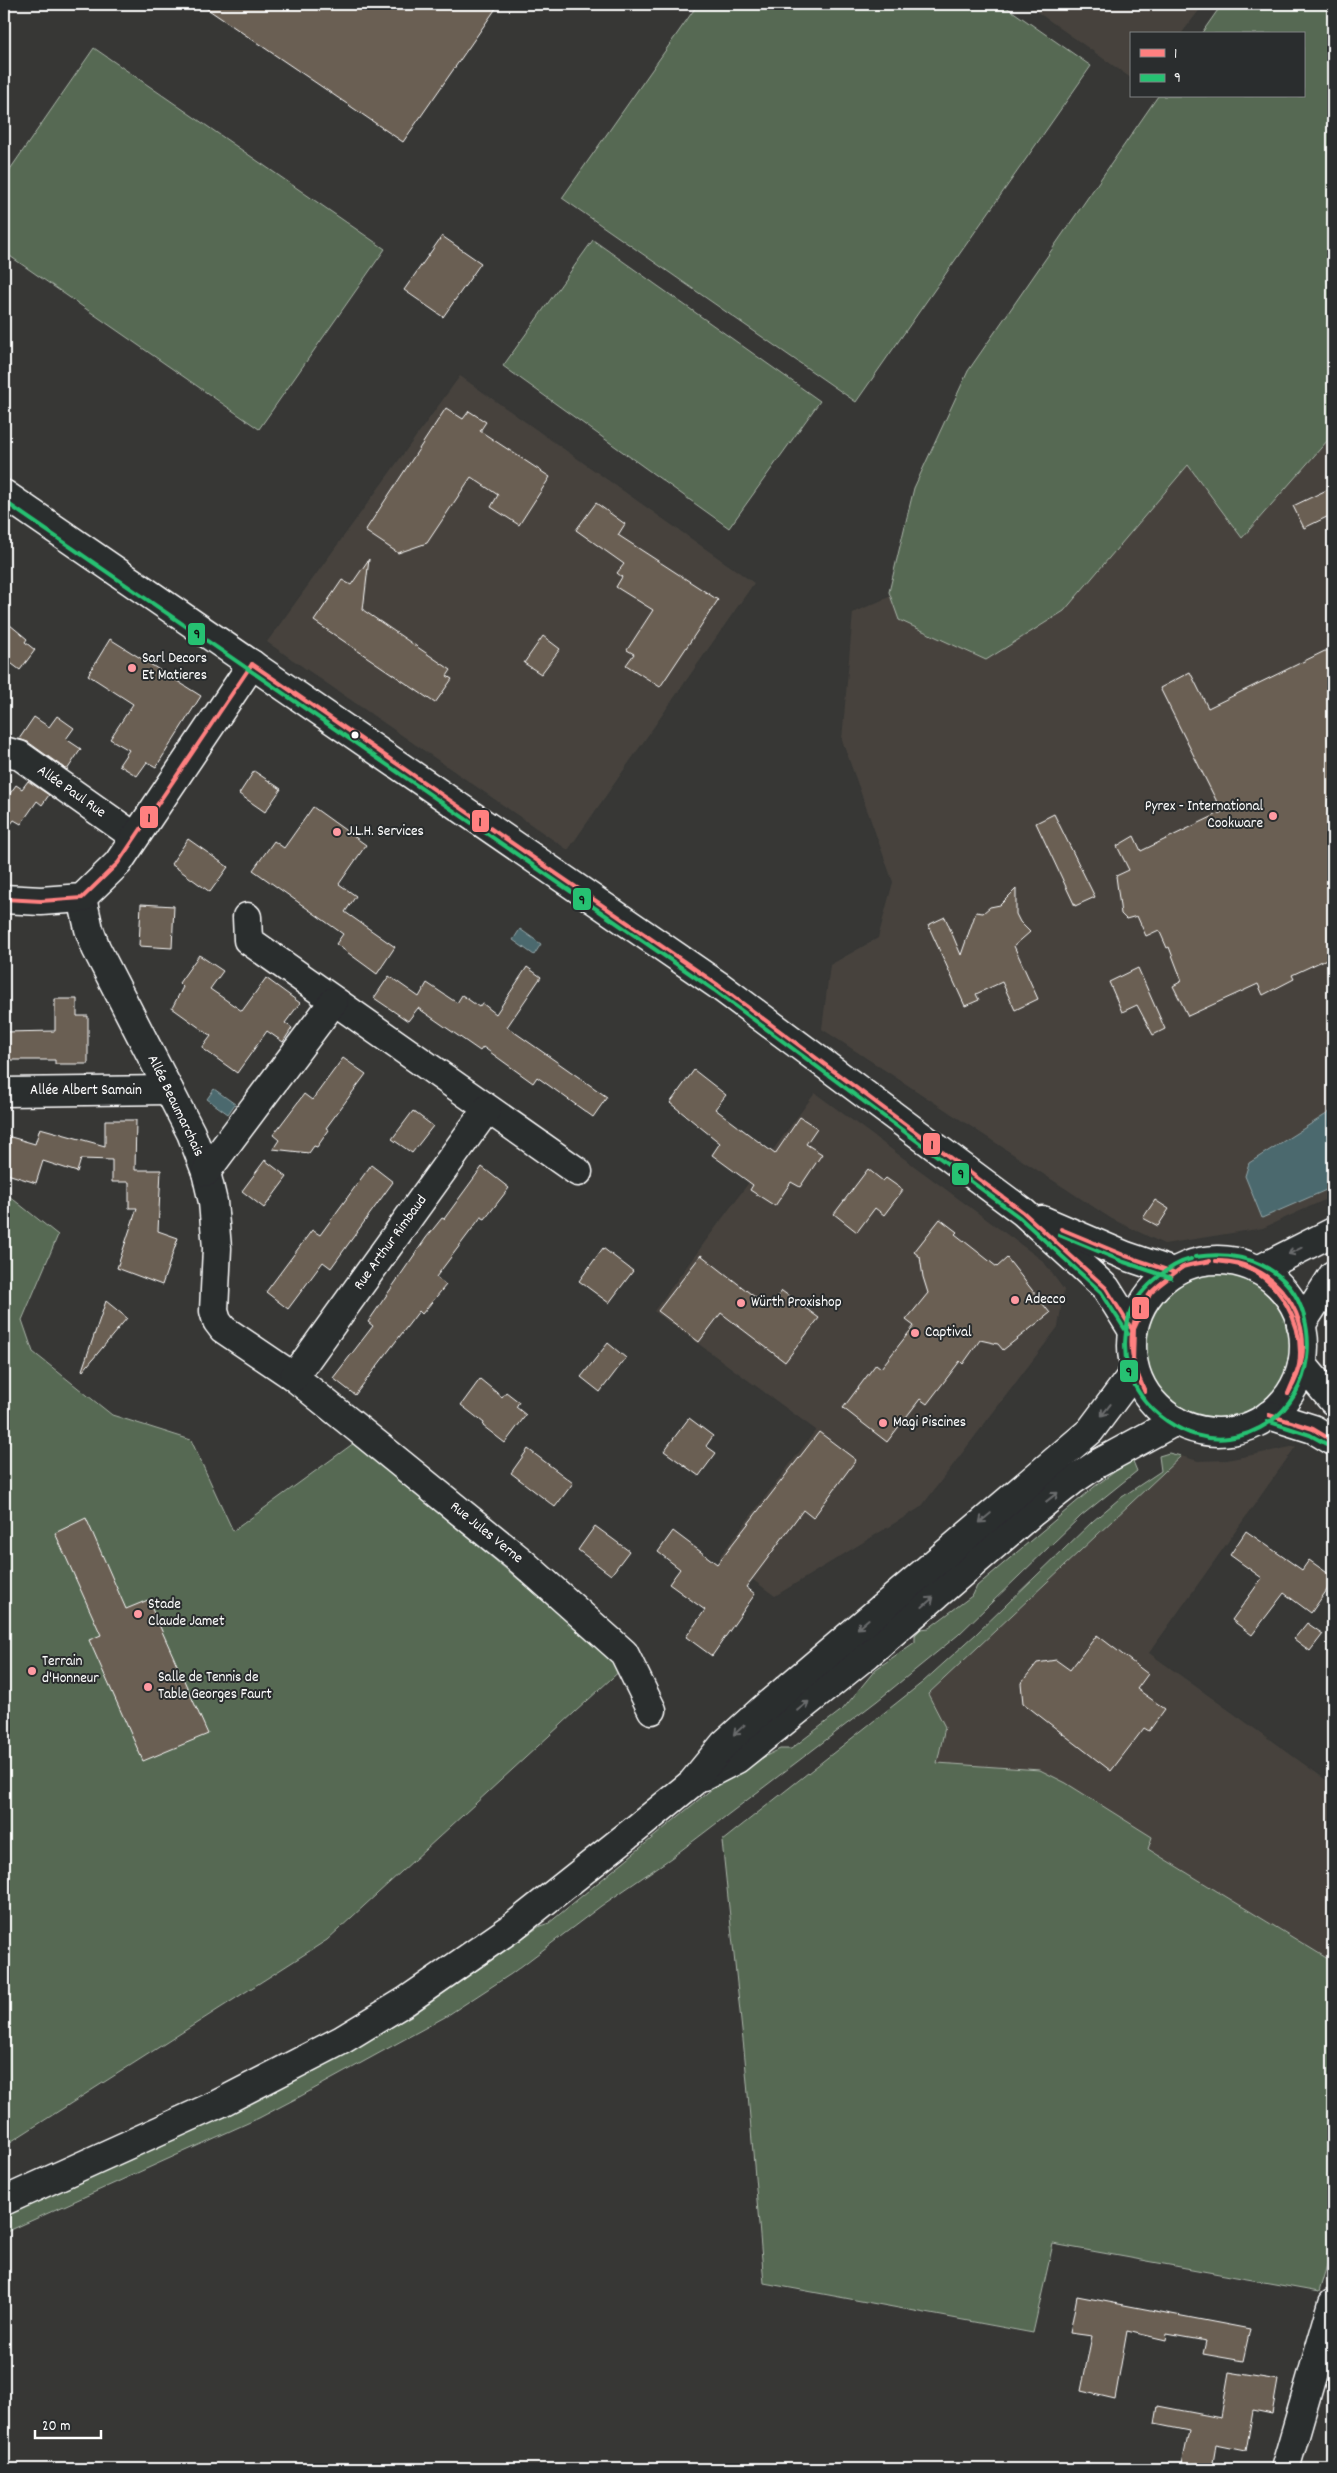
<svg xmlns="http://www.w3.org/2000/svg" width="1337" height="2473" font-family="Dekko,sans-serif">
<rect width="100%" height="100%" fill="#373735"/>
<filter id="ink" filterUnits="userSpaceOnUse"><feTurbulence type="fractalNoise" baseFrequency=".02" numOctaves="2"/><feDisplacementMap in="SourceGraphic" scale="10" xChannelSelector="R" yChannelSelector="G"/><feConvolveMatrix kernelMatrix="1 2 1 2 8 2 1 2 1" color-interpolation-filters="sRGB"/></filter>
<g filter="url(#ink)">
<g fill="#47433e">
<polygon points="1026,4 1204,4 1181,34 1131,34 1131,78"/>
<polygon points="460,376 754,583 568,850 267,642"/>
<polygon points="1333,400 1333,1196 1263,1228 1164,1244 1112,1219 822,1029 830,965 878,938 893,882 842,740 853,613"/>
<polygon points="815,1093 1043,1261 1064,1290 1058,1327 921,1507 775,1596 720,1556 816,1430 654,1311"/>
<polygon points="1296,1446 1149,1653 1333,1785 1333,1962 1147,1848 1152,1838 1040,1770 937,1764 945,1727 928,1694 1181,1456 1198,1461 1227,1460"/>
</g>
<g fill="#566953" stroke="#aab4a9">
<polygon points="698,4 1002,4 1091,66 856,402 562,198"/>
<polygon points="1222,4 1333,4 1333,439 1328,440 1242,538 1188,465 1064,611 986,660 899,620 889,592 914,488 968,371 1158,96 1303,96 1303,34 1201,34"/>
<polygon points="94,48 385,249 259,429 4,252 4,178"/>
<polygon points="593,240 820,401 729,528 503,366"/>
<polygon points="4,1192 58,1235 22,1320 33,1352 112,1415 191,1440 233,1531 354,1443 624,1667 327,1940 4,2146"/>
<circle cx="1218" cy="1346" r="86"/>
<polygon points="1169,1453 1181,1456 928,1694 945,1727 937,1763 1040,1770 1066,1783 1152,1837 1148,1849 1333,1962 1333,2245 1319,2292 1053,2244 1033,2333 764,2283 745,2059 722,1841 923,1682 976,1634 1093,1521 1119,1499 1161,1471 1159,1456"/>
<polygon points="1132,1459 1137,1471 1081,1516 958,1635 877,1701 671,1858 601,1906 511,1974 445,2017 301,2096 259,2118 4,2233 4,2215 277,2090 413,2015 540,1926 549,1923 730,1774 780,1749 791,1749 843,1709 876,1669 915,1642 915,1635 921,1629 929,1628 973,1595 977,1586 1094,1487"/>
</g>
<g fill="#4b696e" stroke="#93a5a8">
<polygon points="520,929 541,944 534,955 513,940"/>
<polygon points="214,1089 235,1104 228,1114 207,1099"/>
<polygon points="1333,1110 1333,1187 1262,1218 1245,1176 1249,1163"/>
</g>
<g fill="#6b5f52" stroke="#fff">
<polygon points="200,4 499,4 403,142"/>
<polygon points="442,236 481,263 443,317 404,290"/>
<polygon points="446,408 463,419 469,411 486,422 480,431 550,477 519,525 491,507 498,495 471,477 427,543 398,553 365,531"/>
<polygon points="1333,487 1333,514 1304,528 1293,506"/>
<polygon points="596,503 625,524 618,535 718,600 660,687 626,665 634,654 627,650 653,610 616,587 622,577 617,573 624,564 576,530"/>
<polygon points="369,559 363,610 451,670 447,676 452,679 435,703 314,621 342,580 351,585"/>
<polygon points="4,620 27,639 25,642 35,650 20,670 4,658"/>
<polygon points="543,636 560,649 541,674 524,663"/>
<polygon points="110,639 201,696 156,767 147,762 137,776 119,765 129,750 110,739 133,704 88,675"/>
<polygon points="1333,647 1333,956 1292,975 1294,979 1263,995 1258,984 1188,1016 1173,986 1182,981 1169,947 1167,948 1159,930 1146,936 1137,916 1126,919 1121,914 1116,876 1129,870 1117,846 1134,836 1141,851 1222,812 1160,688 1190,672 1208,708"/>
<polygon points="57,716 74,728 66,739 81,749 67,770 28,742 19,739 34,717 49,727"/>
<polygon points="254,771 281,789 265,812 239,794"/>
<polygon points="28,781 49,795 42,805 37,801 21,824 14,820 4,833 4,802 16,785 22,789"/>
<polygon points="313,807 366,845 339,884 356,896 345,912 395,947 377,974 336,944 343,934 253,870 274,841 284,848"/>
<polygon points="1054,814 1095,897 1075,906 1036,823"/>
<polygon points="188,839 228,867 210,892 171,864"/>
<polygon points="1016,889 1016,914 1020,922 1030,932 1014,946 1038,999 1015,1010 1002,982 976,994 979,1000 965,1006 928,925 945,917 961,955 976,912 983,913 990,907 1000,905"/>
<polygon points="141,904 174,906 172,948 139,946"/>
<polygon points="199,955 223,971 210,989 242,1011 266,978 300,1003 285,1023 292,1028 283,1042 267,1031 237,1073 202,1048 211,1036 172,1008 183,987 179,983"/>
<polygon points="527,967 541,977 507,1027 607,1097 593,1117 537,1077 533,1083 483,1047 480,1051 418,1008 408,1021 374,998 389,976 419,997 427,983 457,1003 462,995 479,1007 482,1003 496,1014"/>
<polygon points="1138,968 1165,1029 1153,1035 1137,1005 1122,1012 1109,982"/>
<polygon points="55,999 77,999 77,1016 88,1016 88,1064 55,1064 55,1060 4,1060 4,1032 55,1031"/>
<polygon points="343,1058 366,1074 326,1128 329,1130 317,1147 314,1146 309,1153 273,1149 279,1140 273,1135 304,1094 312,1100"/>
<polygon points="694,1070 726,1095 715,1109 775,1154 800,1117 817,1128 806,1144 822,1154 800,1187 791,1182 775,1206 750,1190 753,1185 712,1155 720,1143 670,1103"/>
<polygon points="413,1111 433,1126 412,1153 392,1139"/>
<polygon points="105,1120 136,1120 135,1170 161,1170 158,1231 178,1238 162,1285 117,1268 137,1208 129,1208 129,1182 112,1182 112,1160 81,1159 77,1172 43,1161 36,1183 4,1173 4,1135 35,1144 40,1128 105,1146"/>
<polygon points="265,1160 287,1177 264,1208 242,1191"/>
<polygon points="371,1165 393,1182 331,1268 323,1262 288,1309 266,1292 312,1230 320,1235"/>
<polygon points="482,1167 509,1188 485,1219 481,1217 436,1277 446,1285 422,1314 419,1311 355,1395 333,1378 373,1326 368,1322 426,1238 442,1218 444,1219"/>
<polygon points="868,1169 883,1181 886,1178 903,1190 884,1215 875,1208 857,1232 834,1214"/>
<polygon points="1155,1200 1169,1209 1158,1226 1143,1218"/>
<polygon points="940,1219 957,1232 955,1234 997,1267 1007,1258 1050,1313 1003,1350 998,1344 980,1340 963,1364 960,1361 927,1404 920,1399 887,1442 843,1408 876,1364 881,1368 914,1326 906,1320 928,1293 923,1277 920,1257 914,1252"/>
<polygon points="603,1248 633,1271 609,1303 579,1281"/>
<polygon points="701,1255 769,1308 782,1291 819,1318 785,1362 721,1313 699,1342 658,1311"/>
<polygon points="106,1301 127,1318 83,1371 82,1370"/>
<polygon points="608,1343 626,1358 600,1392 581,1377"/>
<polygon points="480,1379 502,1397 506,1392 519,1402 516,1407 526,1415 505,1443 483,1426 484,1423 461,1405"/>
<polygon points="689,1418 713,1436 706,1446 716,1453 699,1476 664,1451"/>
<polygon points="819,1432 856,1460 813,1518 803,1510 767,1559 746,1587 755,1594 712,1656 686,1637 705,1610 669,1584 680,1569 658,1552 673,1531 717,1564"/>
<polygon points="528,1449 573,1483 555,1507 511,1473"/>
<polygon points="86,1518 126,1609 148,1600 208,1734 143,1761 89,1640 101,1635 55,1533"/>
<polygon points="595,1526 629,1551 611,1575 578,1550"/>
<polygon points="1246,1531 1302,1570 1309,1560 1333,1577 1327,1590 1311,1613 1284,1593 1252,1635 1232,1620 1262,1578 1230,1555"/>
<polygon points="1307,1623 1323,1634 1310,1651 1294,1639"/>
<polygon points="1097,1635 1148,1674 1137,1689 1165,1709 1149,1731 1144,1728 1111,1771 1023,1703 1021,1683 1037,1663 1056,1660 1070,1670"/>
<polygon points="1077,2296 1250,2329 1243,2361 1203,2354 1206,2341 1167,2334 1166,2340 1127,2331 1115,2399 1081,2391 1092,2336 1070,2333"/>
<polygon points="1229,2372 1278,2380 1272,2414 1253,2410 1246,2451 1216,2445 1212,2469 1181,2469 1189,2431 1155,2424 1158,2406 1221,2418"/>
</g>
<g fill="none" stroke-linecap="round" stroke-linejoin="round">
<g stroke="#fff" stroke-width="31">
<g id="minor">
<polyline points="4,751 19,755 135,837"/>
<polyline points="82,898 89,929 96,948 191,1133 206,1172 213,1202 217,1248 214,1311 217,1321 223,1329 294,1377 521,1561 624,1653 652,1710"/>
<polyline points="4,899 41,901 82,898 118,863 252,664"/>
<polyline points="247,917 248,940 578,1172"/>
<polyline points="4,1092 169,1090"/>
<polyline points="206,1172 334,1001"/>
<polyline points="294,1377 487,1109"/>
<polyline points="1285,2469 1333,2303"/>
</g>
</g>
<g stroke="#fff" stroke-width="31">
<g id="major">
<polyline points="4,494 718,985 1023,1212 1106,1288 1133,1331"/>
<polyline points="1042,1220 1126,1256 1173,1272"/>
<circle cx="1218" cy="1346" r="86"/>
<polyline points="1258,1270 1333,1232"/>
<polyline points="1301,1325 1333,1275"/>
<polyline points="1302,1364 1333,1401"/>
<polyline points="1269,1415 1313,1429 1333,1441"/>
<polyline points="704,1776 737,1759 868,1654 1033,1512 1072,1481 1097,1464 1176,1421"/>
<polyline points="4,2201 218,2104 342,2040 406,2001 510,1929 637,1828 692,1783 724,1744 764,1708 1090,1431 1135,1371"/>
</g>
</g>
<use href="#minor" stroke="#2a2d2e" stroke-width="28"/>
<use href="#major" stroke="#2a2d2e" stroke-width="28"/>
<g stroke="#2a2d2e" stroke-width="8">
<g id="bus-1">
<polyline points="252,664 718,985 1023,1212 1106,1288 1133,1331"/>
<polyline points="4,899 41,901 82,898 118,863 252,664"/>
<polyline points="1061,1229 1126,1256 1173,1272"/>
<path d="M1216,1261C1224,1262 1234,1263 1242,1266C1280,1279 1305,1326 1299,1365C1297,1375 1291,1385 1288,1394"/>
<path d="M1216,1261C1267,1259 1310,1307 1302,1358C1300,1371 1295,1382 1288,1394"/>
<path d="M1145,1392C1123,1348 1126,1308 1167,1279C1172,1275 1178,1270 1183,1267C1191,1264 1202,1263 1210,1261"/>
<polyline points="1145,1392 1133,1363 1134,1329 1151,1292"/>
<polyline points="1269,1415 1313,1429 1333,1441"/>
</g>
</g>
<g stroke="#2a2d2e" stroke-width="8">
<g id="bus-2">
<polyline points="4,501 714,990 1019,1217 1101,1292 1128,1334"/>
<polyline points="1059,1235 1124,1262 1171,1278"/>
<path d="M1191,1259C1169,1264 1135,1292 1129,1316C1125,1334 1123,1350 1128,1368C1138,1409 1187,1444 1229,1438C1289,1429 1319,1372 1304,1316C1290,1266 1242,1250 1195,1257"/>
<polyline points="1267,1421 1310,1435 1330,1446"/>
</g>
</g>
<use href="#bus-1" stroke="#ff8080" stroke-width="4"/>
<use href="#bus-2" stroke="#26c172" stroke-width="4"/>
</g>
<defs><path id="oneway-shaft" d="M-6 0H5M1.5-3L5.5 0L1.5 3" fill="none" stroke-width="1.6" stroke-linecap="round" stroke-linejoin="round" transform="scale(1.25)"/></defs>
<g stroke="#6a6c6d">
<use href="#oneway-shaft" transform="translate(1295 1251) rotate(153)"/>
<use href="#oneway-shaft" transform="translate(1106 1410) rotate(128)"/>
<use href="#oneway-shaft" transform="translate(1052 1497) rotate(-38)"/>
<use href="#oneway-shaft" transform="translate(985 1518) rotate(140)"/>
<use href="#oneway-shaft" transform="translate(928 1602) rotate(-41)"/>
<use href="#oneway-shaft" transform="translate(863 1624) rotate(139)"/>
<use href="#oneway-shaft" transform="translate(803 1706) rotate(-38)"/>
<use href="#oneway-shaft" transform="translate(739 1730) rotate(138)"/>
</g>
</g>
<g fill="#ff9aa2" stroke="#2a2d2e" stroke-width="2">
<circle cx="132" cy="668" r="5"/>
<circle cx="1273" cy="816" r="5"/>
<circle cx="337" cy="832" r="5"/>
<circle cx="1015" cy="1300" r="5"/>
<circle cx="741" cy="1303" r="5"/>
<circle cx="915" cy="1333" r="5"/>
<circle cx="883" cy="1423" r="5"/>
<circle cx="138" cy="1614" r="5"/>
<circle cx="32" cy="1671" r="5"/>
<circle cx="148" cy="1687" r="5"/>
</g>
<circle fill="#fff" stroke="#2a2d2e" stroke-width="2" cx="355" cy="735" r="4.5"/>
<g text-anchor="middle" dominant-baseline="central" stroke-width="4" stroke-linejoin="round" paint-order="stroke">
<g font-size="15" fill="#fff" stroke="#2a2d2e" text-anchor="start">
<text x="142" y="659">Sarl Decors<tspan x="142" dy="17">Et Matieres</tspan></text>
<text x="1263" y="807" text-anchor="end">Pyrex - International<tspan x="1263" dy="17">Cookware</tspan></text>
<text x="347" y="832">J.L.H. Services</text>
<text x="1025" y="1300">Adecco</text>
<text x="751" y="1303">Würth Proxishop</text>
<text x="925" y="1333">Captival</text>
<text x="893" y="1423">Magi Piscines</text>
<text x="148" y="1605">Stade<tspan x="148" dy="17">Claude Jamet</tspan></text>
<text x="42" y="1662">Terrain<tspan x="42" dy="17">d'Honneur</tspan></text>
<text x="158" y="1678">Salle de Tennis de<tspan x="158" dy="17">Table Georges Faurt</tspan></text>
</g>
<g font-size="15" fill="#fff" stroke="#2a2d2e">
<text transform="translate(71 792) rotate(35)">Allée Paul Rue</text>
<text x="86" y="1091">Allée Albert Samain</text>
<text transform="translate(175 1106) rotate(64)">Allée Beaumarchais</text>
<text transform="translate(391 1243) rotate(-54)">Rue Arthur Rimbaud</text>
<text transform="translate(486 1533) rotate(39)">Rue Jules Verne</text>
</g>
</g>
<g stroke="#2a2d2e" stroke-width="2">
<rect x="187" y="622" width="19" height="24" rx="5" fill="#26c172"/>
<rect x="139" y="805" width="20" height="24" rx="5" fill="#ff8080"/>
<rect x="471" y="809" width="19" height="24" rx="5" fill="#ff8080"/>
<rect x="572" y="887" width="20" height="24" rx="5" fill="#26c172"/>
<rect x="922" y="1132" width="19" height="24" rx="5" fill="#ff8080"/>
<rect x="951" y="1162" width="19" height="24" rx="5" fill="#26c172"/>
<rect x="1131" y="1296" width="19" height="24" rx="5" fill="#ff8080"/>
<rect x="1119" y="1359" width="20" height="24" rx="5" fill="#26c172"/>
</g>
<g font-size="14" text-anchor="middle" font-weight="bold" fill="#111">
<text x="197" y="638">9</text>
<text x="149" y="822">1</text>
<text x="480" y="826">1</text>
<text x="582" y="904">9</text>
<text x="932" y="1149">1</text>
<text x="961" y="1178">9</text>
<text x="1140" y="1313">1</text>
<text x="1129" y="1376">9</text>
</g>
<rect width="1337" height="2473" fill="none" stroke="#2a2d2e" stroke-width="20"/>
<rect x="10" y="10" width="1317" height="2453" fill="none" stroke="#fff" stroke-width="2" filter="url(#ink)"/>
<rect x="1130" y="32" width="175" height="65" fill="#2a2d2e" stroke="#7f8182"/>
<rect x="1140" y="49" width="25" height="8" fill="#ff8080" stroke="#7f8182"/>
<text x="1174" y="58" font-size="15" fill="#ffffff">1</text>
<rect x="1140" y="74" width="25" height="8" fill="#26c172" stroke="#7f8182"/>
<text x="1174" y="82" font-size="15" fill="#ffffff">9</text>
<path d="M35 2430v8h66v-8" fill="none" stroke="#ffffff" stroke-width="2.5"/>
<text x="42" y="2430" font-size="15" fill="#ffffff" stroke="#2a2d2e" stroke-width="4" paint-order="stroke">20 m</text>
</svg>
